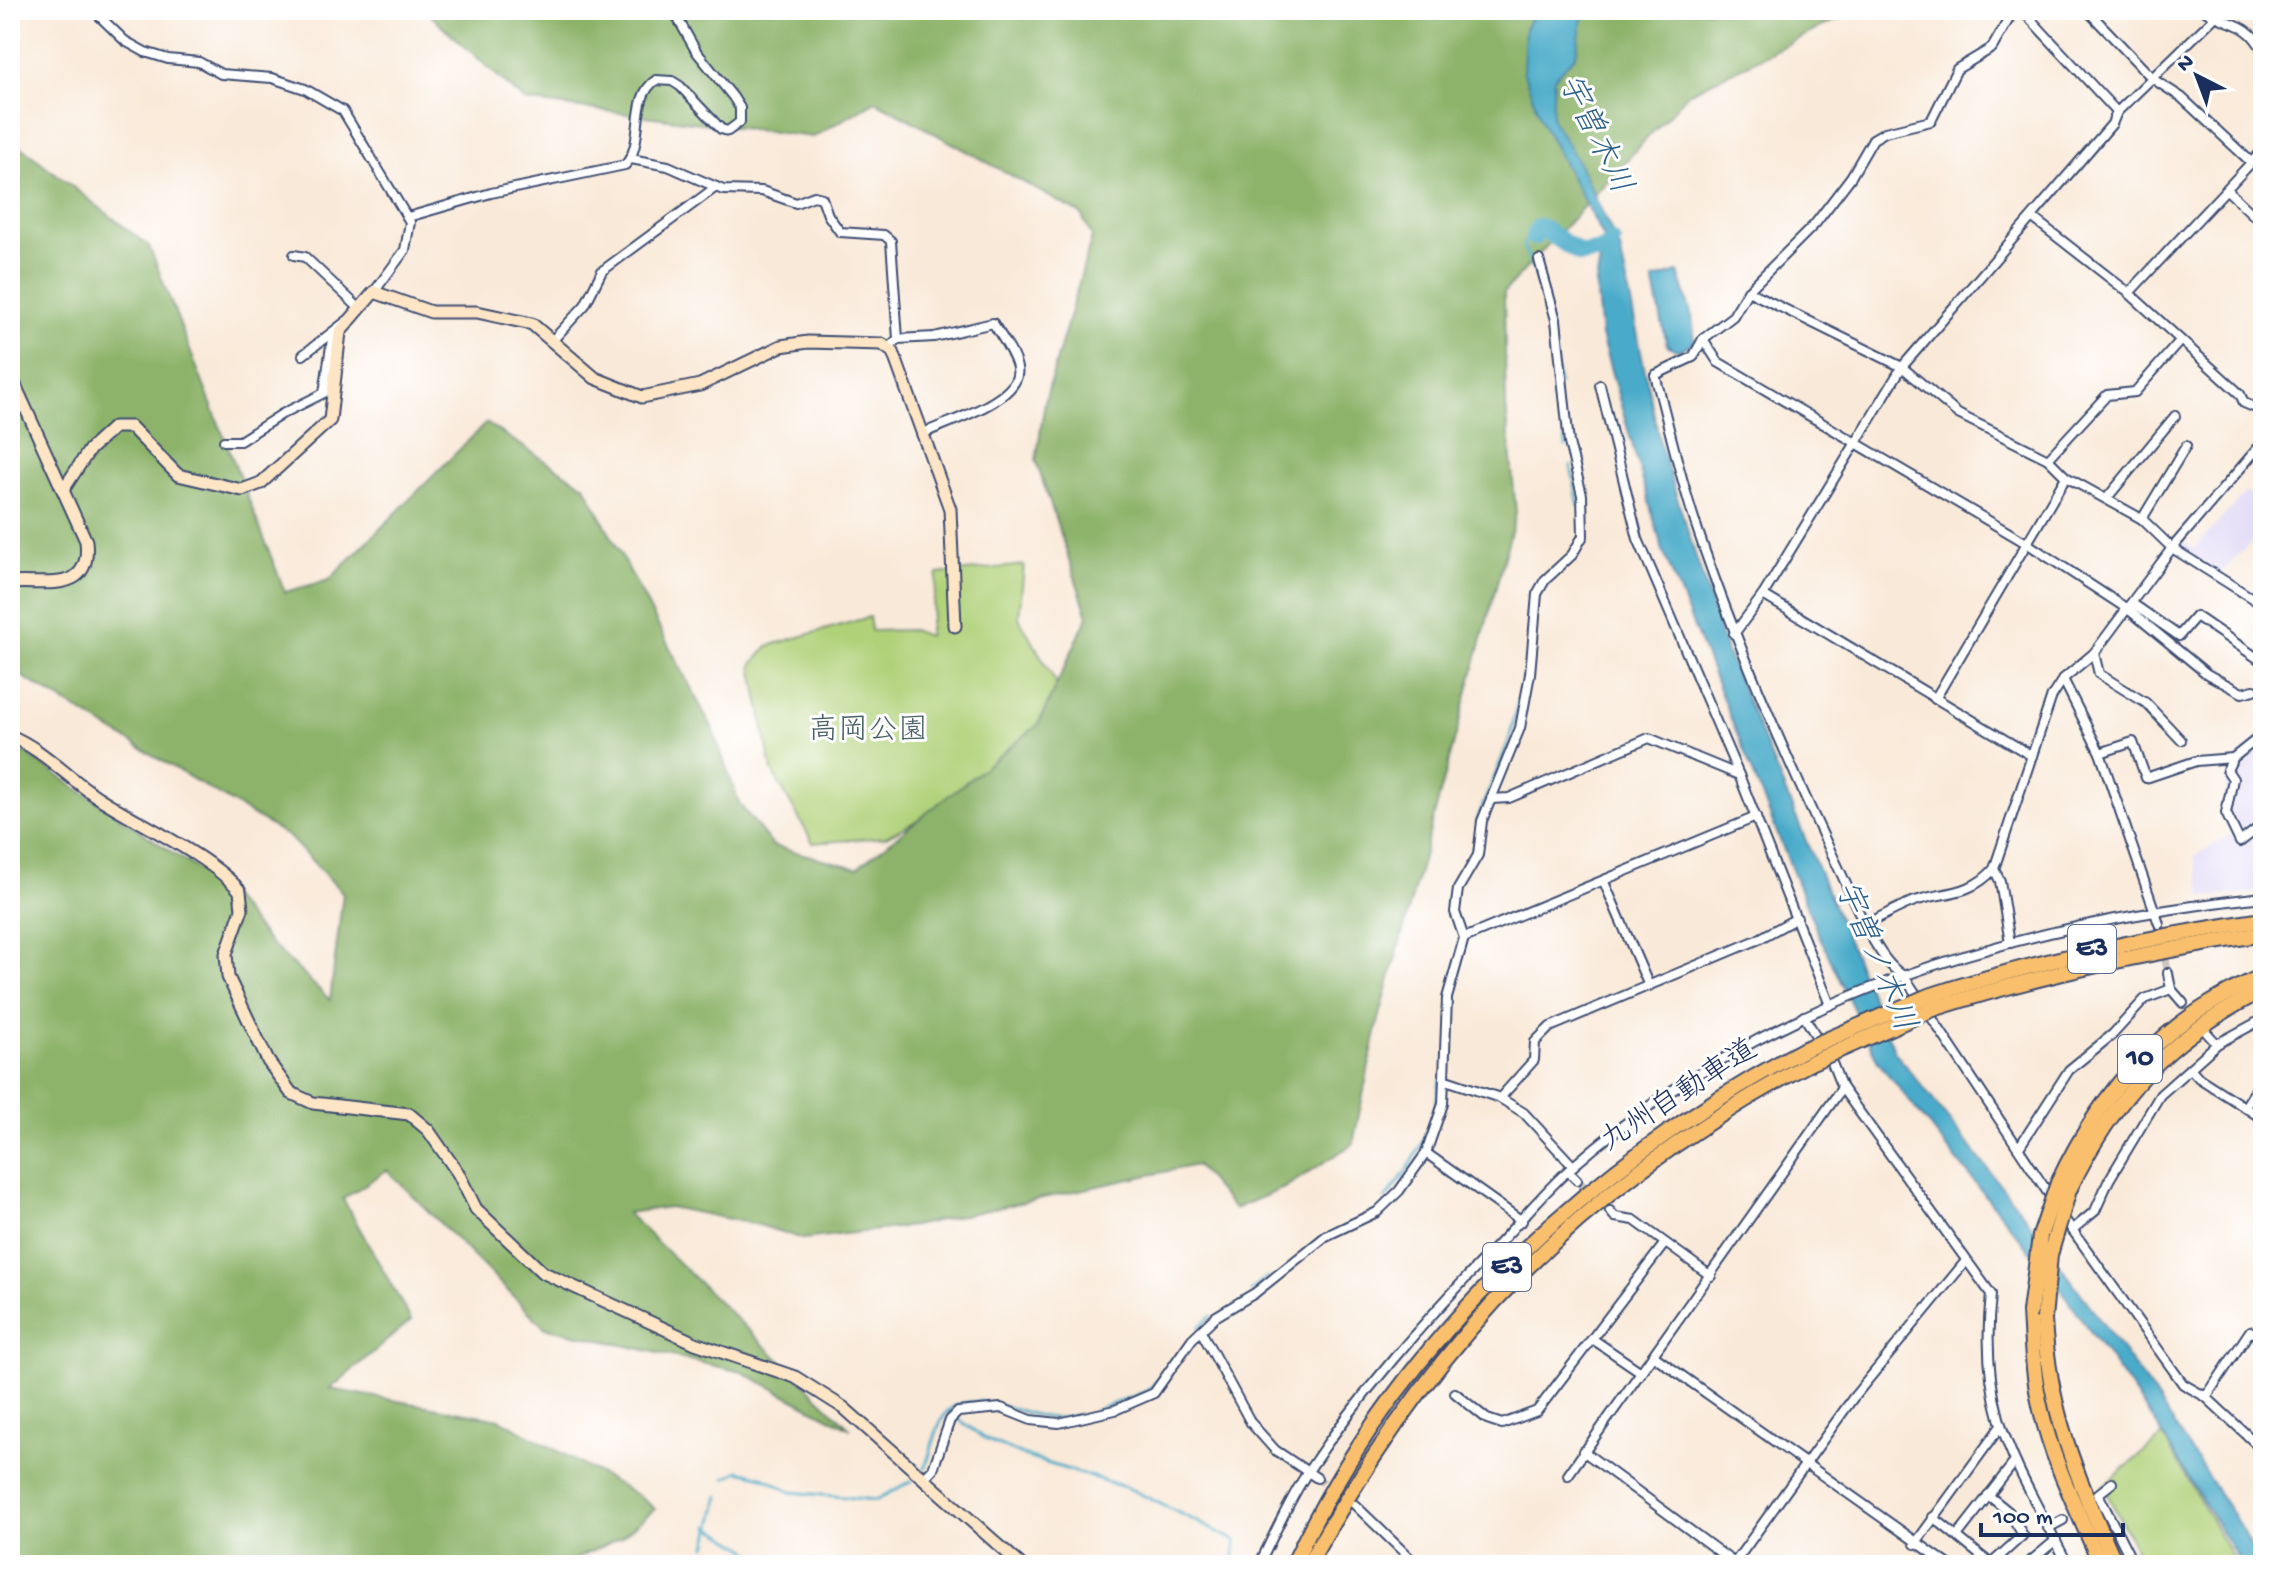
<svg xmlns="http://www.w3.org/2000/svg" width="2273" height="1575" font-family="'Gochi Hand','Klee One',sans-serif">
<rect width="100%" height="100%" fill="#fff"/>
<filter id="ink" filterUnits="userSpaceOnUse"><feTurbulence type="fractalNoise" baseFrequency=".0125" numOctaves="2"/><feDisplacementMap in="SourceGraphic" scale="16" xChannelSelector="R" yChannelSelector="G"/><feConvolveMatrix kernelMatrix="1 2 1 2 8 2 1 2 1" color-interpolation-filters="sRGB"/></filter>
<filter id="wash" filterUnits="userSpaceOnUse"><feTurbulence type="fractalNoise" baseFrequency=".006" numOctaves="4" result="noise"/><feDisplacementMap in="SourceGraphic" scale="32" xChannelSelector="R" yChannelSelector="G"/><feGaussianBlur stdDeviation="1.8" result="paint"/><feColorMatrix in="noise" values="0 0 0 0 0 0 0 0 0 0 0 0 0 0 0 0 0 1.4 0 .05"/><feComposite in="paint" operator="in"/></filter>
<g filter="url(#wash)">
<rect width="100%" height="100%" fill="#f9e9d8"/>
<g fill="#ded5f5">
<polygon points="2246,492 2263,505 2263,530 2217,577 2173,549 2182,540 2194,549"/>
<polygon points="2263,735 2263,892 2203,897 2194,856 2236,832 2223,805 2229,763"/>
</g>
<g fill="#b1d179" stroke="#66806c" stroke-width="2">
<polygon points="1024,565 1019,618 1073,712 1108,727 1140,671 1163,603 1210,589 1271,639 1255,725 1232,761 1204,778 1210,816 1159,862 1114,821 1068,842 1018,794 955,800 886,837 813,843 772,771 752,665 768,646 869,617 871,631 912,630 928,636 938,574"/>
<polygon points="2163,1436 2237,1565 2144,1565 2103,1486"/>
</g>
<polygon fill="#8cb369" stroke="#547164" stroke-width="2" points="425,10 1856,10 1689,93 1504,292 1506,405 1516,513 1377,1027 1353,1144 1284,1188 1234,1209 1196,1165 913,1226 803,1239 759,1225 669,1207 627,1213 851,1429 742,1372 544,1327 387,1170 343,1199 411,1320 330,1389 500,1419 639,1496 655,1509 620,1538 563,1565 10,1565 10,748 19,749 222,886 266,939 330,1000 343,893 289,837 23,677 10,641 10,144 20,146 149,246 285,592 329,580 486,423 585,486 712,728 740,805 773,846 857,868 1038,725 1088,616 1036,461 1045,401 1092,237 1081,214 876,101 813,137 525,101"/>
<g fill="#4aabc9" stroke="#326d94" stroke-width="2">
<polygon points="1535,10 1584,10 1576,55 1554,78 1552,119 1577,160 1620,249 1660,444 1726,651 1895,1052 2021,1211 2152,1391 2235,1518 2261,1565 2242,1565 2156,1424 2056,1283 1878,1062 1814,924 1663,551 1601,336 1596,283 1604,238 1543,125 1523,71 1525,29"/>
<polygon points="1678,272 1692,316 1695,342 1678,351 1667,345 1653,280"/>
</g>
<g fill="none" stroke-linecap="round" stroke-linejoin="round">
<g stroke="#4aabc9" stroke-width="3">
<path d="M1534,237L1525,240L1523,246C1547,292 1551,333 1559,384"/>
<polyline points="1564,431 1566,447"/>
<polyline points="1571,466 1579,506"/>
<polyline points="1529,639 1534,595"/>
<polyline points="1478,826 1477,820 1509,741 1527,663"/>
<polyline points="1464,872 1476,842"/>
<path d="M1385,1199C1416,1163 1433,1129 1440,1081"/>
<polyline points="1251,1291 1267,1278"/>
<polyline points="1199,1327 1211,1316"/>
<polyline points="1097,1410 1147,1391 1160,1378"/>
<polyline points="948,1411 985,1439 1030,1458 1128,1488 1236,1541 1233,1565"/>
<path d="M925,1468C932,1451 936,1422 949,1410C974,1388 1026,1417 1053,1418C1061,1418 1070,1416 1078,1415"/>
<polyline points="725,1478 739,1471 763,1477 791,1492 876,1500 911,1481"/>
<polyline points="709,1526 748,1550 758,1565"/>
<polyline points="707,1546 719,1496"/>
<polyline points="705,1560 706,1565"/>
</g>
<polyline stroke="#4aabc9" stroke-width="18" points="1534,237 1539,227 1542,228 1581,254 1603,251 1612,242"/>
</g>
</g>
<g filter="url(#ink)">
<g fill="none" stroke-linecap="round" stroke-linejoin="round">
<g stroke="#cdc4c0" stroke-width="8" stroke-dasharray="8 4" stroke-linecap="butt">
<polyline points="2159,924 2168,973"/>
<polyline points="1577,1180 1610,1211"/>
<polyline points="1317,1478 1349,1501"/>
</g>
<g stroke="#3c4b70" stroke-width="12">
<g id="street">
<polyline points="93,10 125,41 145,52 168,59 199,62 221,74 272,78 305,89 343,111 410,222 405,250 374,292"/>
<path d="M2014,10L1992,48L1957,69L1931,121L1885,132L1873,139L1851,177L1815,224L1748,291L1733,316L1703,339L1693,357L1655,375C1669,426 1680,478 1697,528C1736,645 1786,758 1839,869C1854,899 1876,961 1904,976L2052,1199"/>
<polyline points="2022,10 2117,112 2215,17"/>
<polyline points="2087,10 2153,79 2181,97 2251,162"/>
<path d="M2205,10C2230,27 2247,20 2263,51"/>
<polyline points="631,159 668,166 723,190 762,191 796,203 814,196 822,198 828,215 840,232 884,235 891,241 898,339 889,347"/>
<polyline points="2227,190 2263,224"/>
<path d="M408,217L491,193L625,165C646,143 629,98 656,80L672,81L680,86L721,129L728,131L740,122V108L733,97L696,51L673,10"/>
<polyline points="2033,218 2129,293 2240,394 2244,403 2263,411"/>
<polyline points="294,255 305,257 359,308"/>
<polyline points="1748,291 1902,367 1958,414 2048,459 2066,477 2142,519 2172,548 2263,605"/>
<polyline points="2129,293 2263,150"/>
<path d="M898,339L934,337L993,323C1001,336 1014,353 1017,368C1024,399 947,422 924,433"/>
<polyline points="1703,339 1718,362 2028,544 2129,610 2207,674 2242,693 2254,690"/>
<polyline points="552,341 585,305 602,271 716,187"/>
<polyline points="303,355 348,320"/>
<polyline points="1600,385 1638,539 1739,775"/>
<polyline points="224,441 240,441 282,414 324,393 332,339 340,334"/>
<polyline points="2048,459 2107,395 2135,392 2179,342"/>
<polyline points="2107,498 2175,416"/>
<polyline points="2142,519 2186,446"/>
<polyline points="1763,595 2032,756"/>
<polyline points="2133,604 2179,636 2196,616 2263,662"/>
<polyline points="1734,634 1763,595 1902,367 2112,124 2117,112"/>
<polyline points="2094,653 2099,674 2146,703 2181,740"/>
<polyline points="2063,679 2100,753 2159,924"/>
<polyline points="1935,699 2066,477"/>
<polyline points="2100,753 2133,742 2146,778 2196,761 2233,758 2263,734"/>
<polyline points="2233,758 2227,770 2233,779 2226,813 2240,842 2263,824"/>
<polyline points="1491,799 1509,798 1649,738 1739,775 1830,1005"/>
<polyline points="1994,869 2000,881 2010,943"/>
<polyline points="1604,882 1649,986"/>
<path d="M1866,924C1879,918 1893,910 1907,904C1940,890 1967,899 1994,869L2052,696L2063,679L2094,653L2172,548L2263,442"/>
<polyline points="1464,938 1756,817"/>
<polyline points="2168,973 2171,989"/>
<path d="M1804,1016L1832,1063L1842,1088L1991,1294C1978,1416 2016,1462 2068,1565"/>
<polyline points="2207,1033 2217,1044"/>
<polyline points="2190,1068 2199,1078 2263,1119"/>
<polyline points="1446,1080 1500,1098 1534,1060 1535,1042 1550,1027 1757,940 1797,918"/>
<polyline points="1500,1098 1524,1113 1573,1166"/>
<polyline points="2245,1107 2263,1078"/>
<polyline points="2020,1146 2069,1070 2113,1034 2145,999 2171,989 2183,1003"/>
<polyline points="1426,1153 1522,1221"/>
<polyline points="1568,1171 1577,1180"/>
<polyline points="1610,1211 1615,1217 1634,1220 1711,1276"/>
<polyline points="2061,1214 2183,1384 2206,1397 2263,1450"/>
<polyline points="2072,1230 2095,1211 2109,1180 2160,1095 2217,1044 2263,1019"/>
<polyline points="1201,1331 1251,1423 1275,1450 1317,1478"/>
<polyline points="1594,1340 1641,1372"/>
<polyline points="1654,1356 1949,1565"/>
<polyline points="1455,1393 1487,1419 1502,1424 1537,1411 1665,1243"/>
<polyline points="2206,1397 2250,1331 2263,1339"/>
<polyline points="1583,1451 1737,1565"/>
<polyline points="1568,1475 1842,1088"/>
<polyline points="923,1479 933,1469 950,1420 958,1412 1001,1408 1031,1420 1059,1423 1115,1410 1154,1393 1192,1339 1215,1317 1255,1293 1326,1236 1377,1212 1399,1191 1426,1153 1443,1104 1447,998 1464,938 1455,912 1458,889 1478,855 1482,821 1520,728 1530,674 1537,594 1545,580 1572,555 1583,536 1582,495 1569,443 1556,320 1539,260"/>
<polyline points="2112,1483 2098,1494 2134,1565"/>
<polyline points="1355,1505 1417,1565"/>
<polyline points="1933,1517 1991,1564 2023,1535 2009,1512 1988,1495"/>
<polyline points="2048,1528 2063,1520"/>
<polyline points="1957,1536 2013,1464"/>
<polyline points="1915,1544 2000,1427"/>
<path d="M1259,1565C1275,1533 1289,1500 1309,1470C1361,1392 1423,1323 1488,1255C1516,1227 1541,1194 1571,1168C1765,997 2010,925 2263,897"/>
<polyline points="1733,1565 1853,1398 1965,1262"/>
<polyline points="2026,1565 2056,1540"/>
</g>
</g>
<g stroke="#3c4b70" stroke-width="15">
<g id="secondary">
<path d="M10,374L86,541C92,595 46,580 10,583"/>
<polyline points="63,490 90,449 114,427 131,427 178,475 242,490 261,483 330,420 340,332 374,292 431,312 477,312 532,324 595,378 642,397 700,385 781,346 808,342 882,344 893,352 897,363 950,509 955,626"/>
<path d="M10,736C41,748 67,777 96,796C135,822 211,856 240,891L242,909L226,954L228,977L268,1061L291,1093L313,1103L409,1114L428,1130L458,1173L476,1209L542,1272L695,1343L795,1377L844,1408L1021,1565"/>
</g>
</g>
<g stroke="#3c4b70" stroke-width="18">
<g id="highway">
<path d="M1926,997C2037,960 2148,937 2263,920"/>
<path d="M1933,1009C2042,974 2150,952 2263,934"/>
<path d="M2058,1183C2103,1087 2164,1019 2263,976"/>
<path d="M2069,1190C2114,1096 2169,1037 2263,990"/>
<path d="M2030,1312C2032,1345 2033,1377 2041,1410C2053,1464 2080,1515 2101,1565"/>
<path d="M2044,1319C2049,1416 2078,1478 2116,1565"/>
<path d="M1293,1565C1395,1343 1590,1163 1803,1050"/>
<path d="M1308,1565C1436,1336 1578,1187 1810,1063"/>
</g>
</g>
<use href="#street" stroke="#fff" stroke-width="8"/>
<use href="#secondary" stroke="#fde5c5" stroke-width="11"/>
<use href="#highway" stroke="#f9bf6d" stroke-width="14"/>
<g stroke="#3c4b70" stroke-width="18" stroke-linecap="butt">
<g id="highway-bridge">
<polyline points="1803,1050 1926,997"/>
<polyline points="1810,1063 1933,1009"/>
<polyline points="2030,1312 2040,1236 2058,1183"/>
<polyline points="2044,1319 2050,1255 2069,1190"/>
</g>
</g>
<use href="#highway-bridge" stroke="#f9bf6d" stroke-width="14"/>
</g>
</g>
<g text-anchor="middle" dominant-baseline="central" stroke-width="6" stroke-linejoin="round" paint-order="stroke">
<g fill="#fff" stroke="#5f6d8e" stroke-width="2">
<rect x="2068" y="925" width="48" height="48" rx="6"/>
<rect x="2118" y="1035" width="44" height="48" rx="6"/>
<rect x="1483" y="1243" width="48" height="48" rx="6"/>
</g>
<g font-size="28" font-weight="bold" fill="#1b2f5e">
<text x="2092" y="949">E3</text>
<text x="2140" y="1059">10</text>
<text x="1507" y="1267">E3</text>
</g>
<g font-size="30" fill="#486066" stroke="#fff">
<text x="868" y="732">高岡公園</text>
</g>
<g font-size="30" fill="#1b2f5e" stroke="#fff">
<text transform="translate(1680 1097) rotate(-33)">九州自動車道</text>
</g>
<g font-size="32" font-style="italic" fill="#2e6189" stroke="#fff">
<text transform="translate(1593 135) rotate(64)">宇曽木川</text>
<text transform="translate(1873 957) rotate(67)">宇曽ノ木川</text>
</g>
</g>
<rect width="2273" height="1575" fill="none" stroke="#fff" stroke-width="40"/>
<g transform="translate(2197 76) rotate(318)" stroke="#ffffff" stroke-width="6" paint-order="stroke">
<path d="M0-6L14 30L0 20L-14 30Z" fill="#1b2f5e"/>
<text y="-12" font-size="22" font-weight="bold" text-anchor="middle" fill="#1b2f5e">N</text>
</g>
<path d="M1981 1523v12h142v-12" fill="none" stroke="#1b2f5e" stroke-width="4"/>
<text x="1993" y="1523" font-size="24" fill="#1b2f5e" stroke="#ffffff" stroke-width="6" paint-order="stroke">100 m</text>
</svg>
